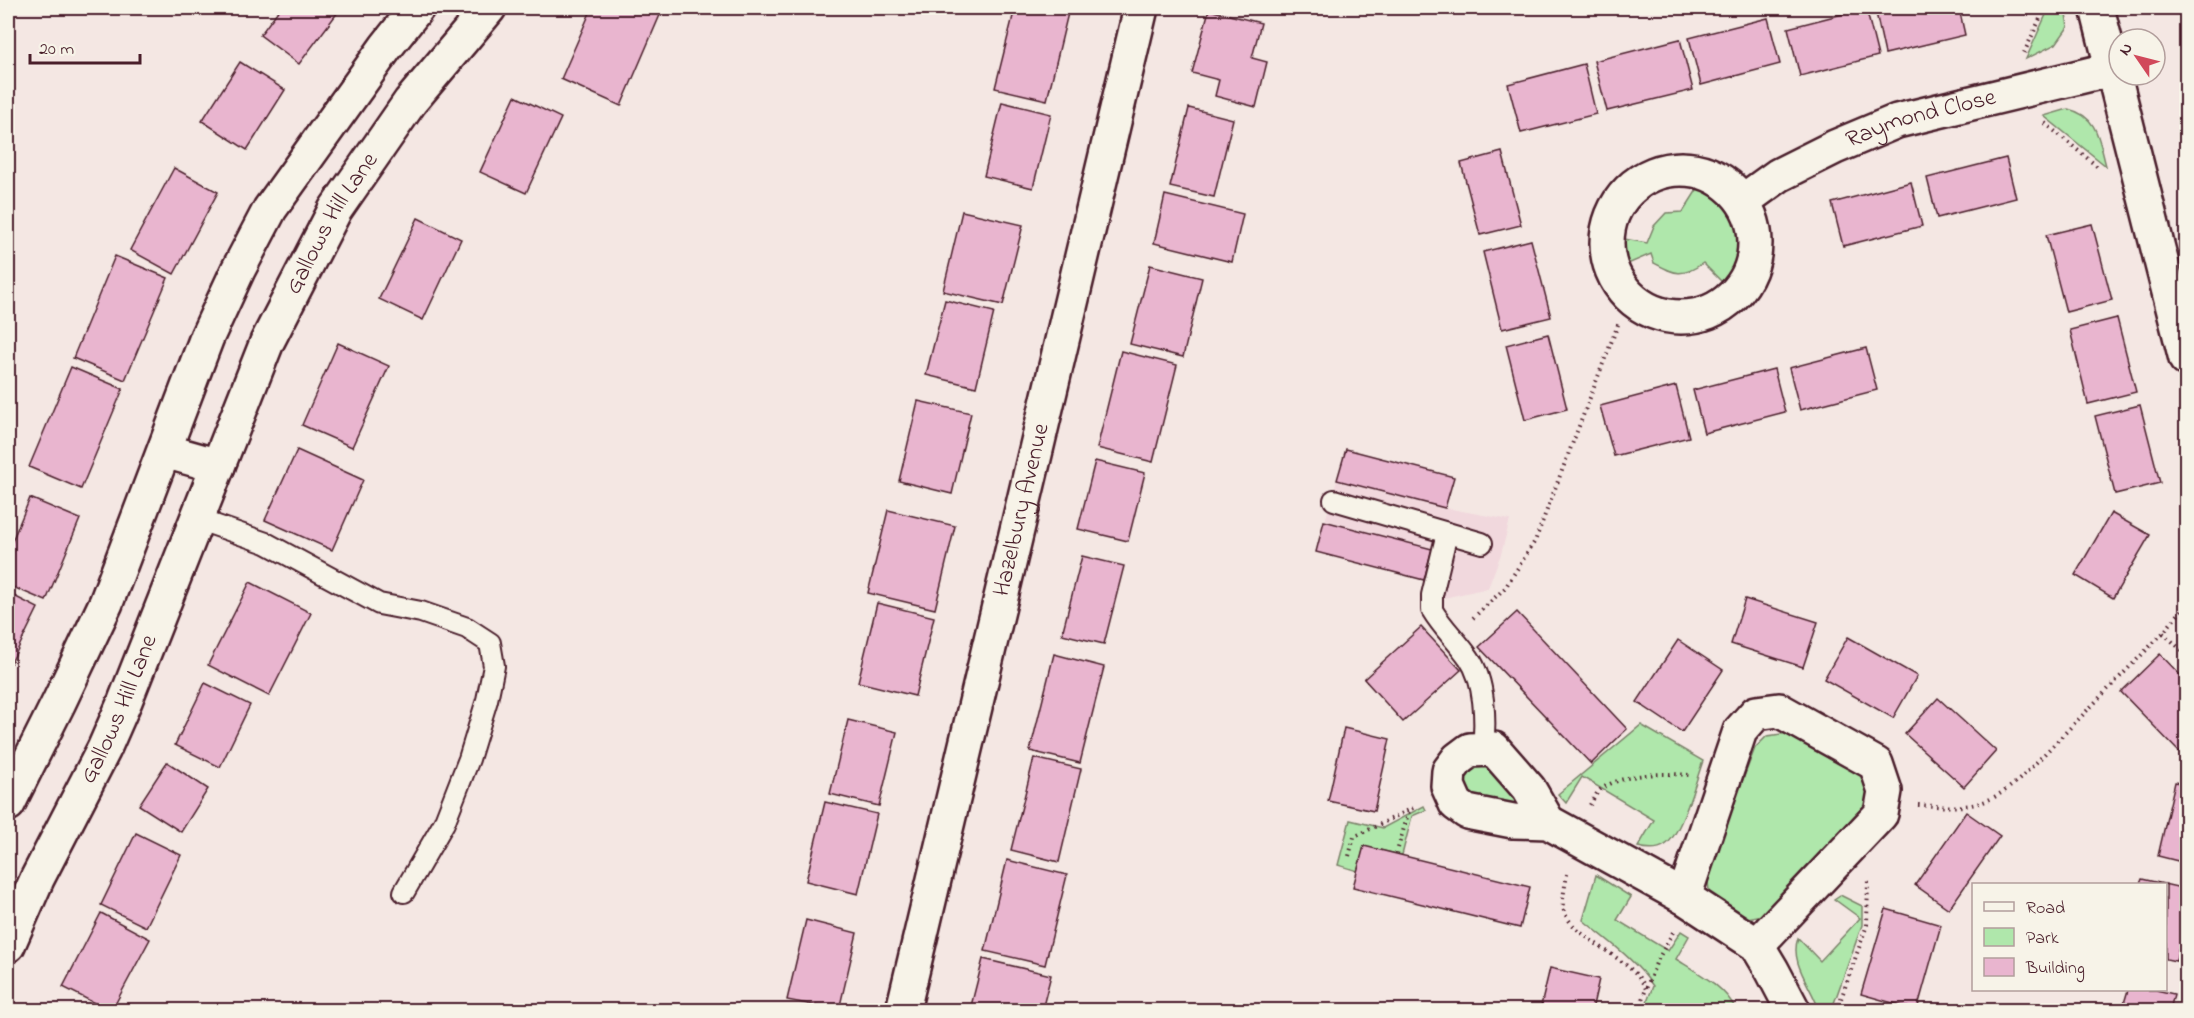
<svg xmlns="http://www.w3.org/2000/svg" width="2194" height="1018" font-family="'Indie Flower',sans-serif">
<rect width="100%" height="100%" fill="#f4e7e3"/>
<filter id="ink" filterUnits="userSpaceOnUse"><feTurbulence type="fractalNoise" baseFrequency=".0167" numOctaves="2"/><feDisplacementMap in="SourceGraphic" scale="12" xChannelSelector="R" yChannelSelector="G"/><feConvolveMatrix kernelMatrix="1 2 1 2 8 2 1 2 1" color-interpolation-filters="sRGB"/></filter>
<g filter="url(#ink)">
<polygon fill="#f1d8dd" points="1346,449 1454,477 1446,508 1510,520 1501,554 1488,588 1444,598 1420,597 1424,580 1316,552"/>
<g fill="#afe7ab" stroke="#7c836b" stroke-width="1.5">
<polygon points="2049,8 2065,8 2068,27 2056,44 2026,59"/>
<path d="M2068,109C2098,116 2099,140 2106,166L2044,116Z"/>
<path d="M1700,185C1729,201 1748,225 1739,260C1737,269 1730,278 1726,286L1703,263C1682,278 1675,274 1654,263L1651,254L1621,267L1618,238L1647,243L1654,226L1666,213L1683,212Z"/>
<path d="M1641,725L1703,761C1696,780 1681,836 1665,845C1658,850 1646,849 1638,847L1654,820L1582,777L1566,803L1558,794Z"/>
<polygon points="1789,733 1863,776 1869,786 1867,808 1763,915 1742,919 1710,899 1708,882 1711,863 1755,748 1767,736"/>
<polygon points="1484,761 1521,802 1517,808 1469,797 1460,785 1467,765"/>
<polygon points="1424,806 1426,810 1412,816 1402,855 1364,847 1358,871 1338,865 1350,820 1383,828"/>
<path d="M1596,875L1631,897L1617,920L1668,951L1681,931L1689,936L1676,959C1697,972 1726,987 1736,1010H1644L1653,986C1635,959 1608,941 1583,920Z"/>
<path d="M1840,895L1862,906V925L1833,1006L1849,1010H1819C1812,987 1789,963 1798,938L1820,961L1860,918L1834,899Z"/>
</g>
<g fill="#e9b5cf" stroke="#4a1f2b" stroke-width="1.5">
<polygon points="280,8 341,8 299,64 260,35"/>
<polygon points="592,8 663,8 621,106 561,79"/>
<polygon points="1015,8 1069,9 1047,100 995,88"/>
<polygon points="1866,8 1878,56 1800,76 1788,28"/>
<polygon points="1875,8 1959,8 1965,35 1885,54"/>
<polygon points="1209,10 1261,23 1252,58 1267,62 1256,107 1215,96 1219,80 1192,73"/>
<polygon points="1768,18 1780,64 1701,85 1689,38"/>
<polygon points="1680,39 1693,90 1607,111 1594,61"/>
<polygon points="240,62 285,90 247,150 202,121"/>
<polygon points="1584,64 1596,114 1521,133 1508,84"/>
<polygon points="515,96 561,118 526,193 480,172"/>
<polygon points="1002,102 1051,114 1033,188 984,176"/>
<polygon points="1189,108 1233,119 1214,197 1170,187"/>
<polygon points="1502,152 1521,225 1480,235 1461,163"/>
<polygon points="2006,158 2016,198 1937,218 1927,178"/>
<polygon points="174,168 218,192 174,274 130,250"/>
<polygon points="1911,182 1922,226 1843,246 1832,203"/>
<polygon points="1165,195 1243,214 1232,262 1154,243"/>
<polygon points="962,211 1023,225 1003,305 943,291"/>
<polygon points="418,218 461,239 423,320 379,299"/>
<polygon points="2092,224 2112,300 2066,312 2046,235"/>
<polygon points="1531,240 1551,317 1502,329 1483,252"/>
<polygon points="115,256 168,278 125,380 73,358"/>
<polygon points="1150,265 1202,278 1183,357 1130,344"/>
<polygon points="945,300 994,312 976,387 926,375"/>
<polygon points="2117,318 2136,392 2088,404 2070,330"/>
<polygon points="1548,334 1567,409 1525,420 1506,345"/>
<polygon points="338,343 389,366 352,447 302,425"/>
<polygon points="1866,348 1877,390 1800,410 1789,368"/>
<polygon points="1121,351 1177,365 1153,462 1097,448"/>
<polygon points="71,367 123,389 81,489 29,467"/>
<polygon points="1774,369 1785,412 1704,433 1693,390"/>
<polygon points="1676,386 1689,437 1614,456 1600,406"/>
<polygon points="918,401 971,413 952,494 899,481"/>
<polygon points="2140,405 2160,483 2115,494 2095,416"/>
<polygon points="1346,449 1454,477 1445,508 1337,480"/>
<polygon points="297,450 363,480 332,550 265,520"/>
<polygon points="1095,461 1145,473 1128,541 1078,529"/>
<polygon points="30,498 80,519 46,601 8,585 8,551"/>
<polygon points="888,510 955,526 935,609 868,593"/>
<polygon points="2111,513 2150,535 2113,598 2075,575"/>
<polygon points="1324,521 1432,549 1424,580 1316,552"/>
<polygon points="1082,556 1124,566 1104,644 1062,634"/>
<polygon points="250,582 311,613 269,696 208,665"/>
<polygon points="8,593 38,608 8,669"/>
<polygon points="1745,599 1818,622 1803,667 1731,644"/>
<polygon points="877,603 934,617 915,696 858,682"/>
<polygon points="1517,612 1627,729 1591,764 1479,647"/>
<polygon points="1421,627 1461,670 1403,722 1364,679"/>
<polygon points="1848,637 1917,676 1893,718 1824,679"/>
<polygon points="1678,640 1723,670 1682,732 1637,702"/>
<polygon points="1054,654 1104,667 1080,763 1030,751"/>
<polygon points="2160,654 2186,681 2186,745 2179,752 2121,692"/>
<polygon points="205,683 250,705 220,767 175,745"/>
<polygon points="1938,698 1996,751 1964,787 1905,734"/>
<polygon points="848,720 897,732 879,806 830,794"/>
<polygon points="1344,728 1390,739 1374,811 1328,801"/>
<polygon points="1034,758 1081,769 1059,862 1011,850"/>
<polygon points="167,762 208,789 181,832 139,805"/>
<polygon points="2175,782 2186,784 2186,863 2158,856"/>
<polygon points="825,802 877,814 858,894 806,881"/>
<polygon points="1966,812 2000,836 1949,909 1915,885"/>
<polygon points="136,833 181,855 146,927 101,905"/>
<polygon points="1364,846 1530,887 1520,928 1353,887"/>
<polygon points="1007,860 1067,875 1045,965 985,951"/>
<polygon points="2142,879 2186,889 2186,916 2176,961 2166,959 2166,884 2140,884"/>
<polygon points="1886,909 1941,925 1917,1010 1861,994"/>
<polygon points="101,913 150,939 112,1010 108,1010 63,987"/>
<polygon points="806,920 857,933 839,1010 787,1000"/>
<polygon points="983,959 1051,975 1042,1010 970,1010"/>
<polygon points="1550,968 1599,979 1592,1010 1540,1010"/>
<polygon points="2128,990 2156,990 2174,994 2170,1010 2122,1010"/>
</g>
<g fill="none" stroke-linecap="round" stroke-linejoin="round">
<g stroke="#4a1f2b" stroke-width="24">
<g id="lane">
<polyline points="1334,500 1482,543"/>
<polyline points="197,519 266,543 379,604 421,612 467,628 490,643 494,666 487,700 469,759 444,823 404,892"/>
<path d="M1447,533L1432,595V610C1442,627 1457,641 1469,658C1485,681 1486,721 1483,748"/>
</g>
</g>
<g stroke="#4a1f2b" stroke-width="38">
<g id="street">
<polyline points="2097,8 2186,359"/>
<circle cx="1681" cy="243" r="74"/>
<path id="s1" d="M1743,201L1779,175L1835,147L1897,121L2112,69"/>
<polyline points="165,451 218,466"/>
<polyline points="8,804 59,702 106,603 207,337 238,270 270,209 386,47 417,8"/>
<polyline points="1548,822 1529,789 1494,749 1470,750 1458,759 1449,771 1448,786 1456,804 1467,812 1513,821 1548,822 1684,897 1757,945 1772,970 1793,1010"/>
<polyline points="1684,897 1740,731 1756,713 1779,710 1876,764 1885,791 1881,814 1757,945"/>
<path id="s2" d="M903,1010L1141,8"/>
</g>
</g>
<g stroke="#4a1f2b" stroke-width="38">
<g id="secondary">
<path id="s3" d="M8,945L37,879L104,749L125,701L267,342L335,210L410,102L489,8"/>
</g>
</g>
<g stroke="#4a1f2b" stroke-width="4" stroke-dasharray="1.5 4.5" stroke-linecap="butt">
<polyline points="2024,53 2045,8"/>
<polyline points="2045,123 2099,168"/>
<polyline points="1473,618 1505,588 1535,541 1619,322"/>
<polyline points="2163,633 2186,654"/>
<path d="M1590,805C1593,800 1596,793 1601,789C1625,773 1661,773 1689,775"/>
<path d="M1918,805C1965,808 1984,810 2021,778L2163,633L2186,605"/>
<polyline points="1398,848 1409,811"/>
<polyline points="1349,856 1354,837 1417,806"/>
<path d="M1567,874C1566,883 1562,897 1563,907C1569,939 1631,955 1646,989"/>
<polyline points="1638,1010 1656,963 1673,932"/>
<polyline points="1837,1010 1867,925 1868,878"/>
</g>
<use href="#lane" stroke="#f7f3e8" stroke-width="20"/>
<use href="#street" stroke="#f7f3e8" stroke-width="33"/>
<use href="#secondary" stroke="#f7f3e8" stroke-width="33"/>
</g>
</g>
<g text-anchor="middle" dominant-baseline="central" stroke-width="4.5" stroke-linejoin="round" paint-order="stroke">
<g font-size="24" fill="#4a1f2b" stroke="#f7f3e8">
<text stroke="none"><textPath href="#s1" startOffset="198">Raymond Close</textPath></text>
<text stroke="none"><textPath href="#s3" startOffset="792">Gallows Hill Lane</textPath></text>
<text stroke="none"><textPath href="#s2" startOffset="514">Hazelbury Avenue</textPath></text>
<text stroke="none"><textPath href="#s3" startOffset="261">Gallows Hill Lane</textPath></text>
</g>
</g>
<rect width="2194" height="1018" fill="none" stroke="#f7f3e8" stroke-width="30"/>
<rect x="15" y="15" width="2164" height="988" fill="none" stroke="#4a1f2b" stroke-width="2" filter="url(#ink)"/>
<rect x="1972" y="883" width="195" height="108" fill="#f7f3e8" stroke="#b29e9c" stroke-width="1.5"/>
<rect x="1984" y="902" width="30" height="9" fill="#f7f3e8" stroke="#b29e9c" stroke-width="1.5"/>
<text x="2026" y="913" font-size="18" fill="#4a1f2b">Road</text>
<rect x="1984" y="928" width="30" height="18" fill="#afe7ab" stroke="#b29e9c" stroke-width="1.5"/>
<text x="2026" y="943" font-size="18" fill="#4a1f2b">Park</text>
<rect x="1984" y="958" width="30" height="18" fill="#e9b5cf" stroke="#b29e9c" stroke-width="1.5"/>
<text x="2026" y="973" font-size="18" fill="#4a1f2b">Building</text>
<g transform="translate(2137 57) rotate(305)"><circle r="28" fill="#f7f3e8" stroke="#b29e9c" stroke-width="1.5"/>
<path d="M0-4.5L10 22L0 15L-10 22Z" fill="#d1495b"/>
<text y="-9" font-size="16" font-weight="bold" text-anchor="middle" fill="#4a1f2b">N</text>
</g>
<path d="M30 54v9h110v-9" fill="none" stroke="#4a1f2b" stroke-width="3"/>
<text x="39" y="54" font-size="18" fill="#4a1f2b" stroke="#f7f3e8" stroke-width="4.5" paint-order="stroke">20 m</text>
</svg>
